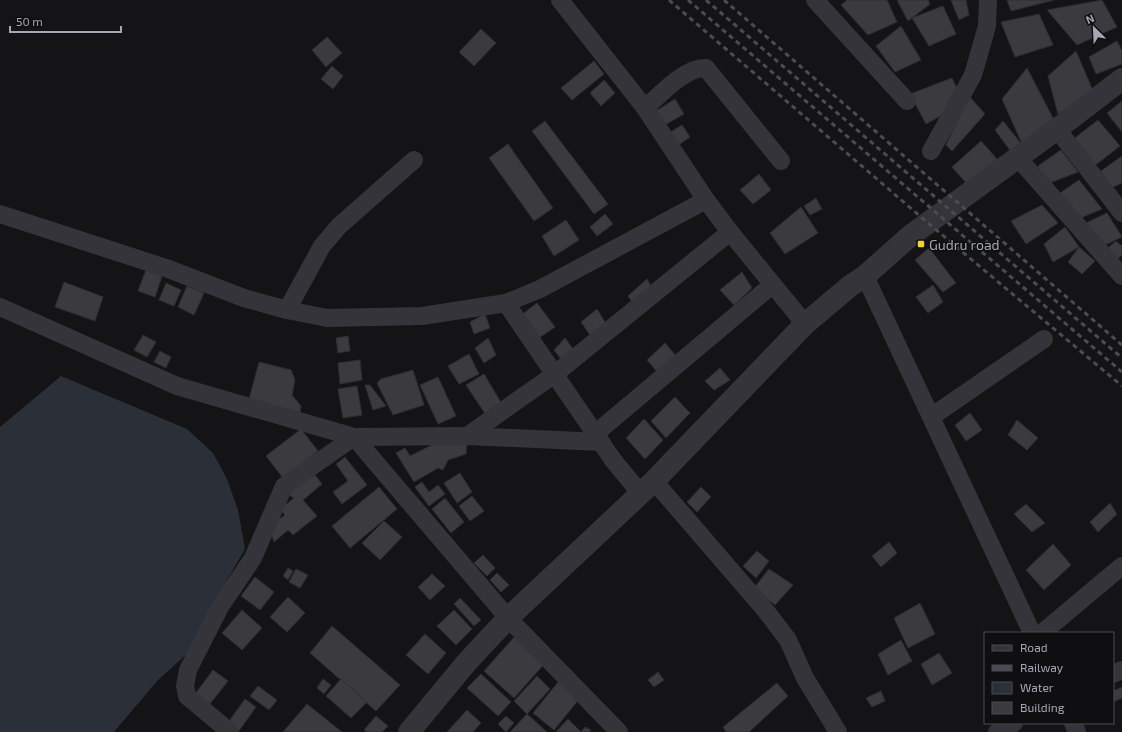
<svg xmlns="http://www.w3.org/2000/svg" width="1122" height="732" font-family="'Exo 2',sans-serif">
<rect width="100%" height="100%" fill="#141315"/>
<polygon fill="#2a2f38" points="61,376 187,429 213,453 227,479 238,510 245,549 207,615 191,650 157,681 114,732 0,732 0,427"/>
<g fill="#3b3b3f" stroke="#2e2d31">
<polygon points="847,0 887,0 897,22 868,35 841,5"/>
<polygon points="897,0 928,0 930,4 908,21"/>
<polygon points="951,0 966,0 969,15 959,20"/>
<polygon points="1007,0 1054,0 1011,11"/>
<polygon points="1102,0 1117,27 1077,45 1047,10"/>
<polygon points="943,6 956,34 929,46 912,18"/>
<polygon points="1039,14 1053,45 1015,57 1001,22"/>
<polygon points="901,26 921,60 895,72 876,46"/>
<polygon points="481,29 496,43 474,66 459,52"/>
<polygon points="327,37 342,53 326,67 312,50"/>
<polygon points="1117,41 1122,51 1122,64 1096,74 1089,57"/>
<polygon points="1076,51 1093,91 1058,114 1048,76"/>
<polygon points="594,61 604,74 572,100 561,88"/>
<polygon points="332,66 343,76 333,89 321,79"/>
<polygon points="1027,68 1055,122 1023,146 1002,99"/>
<polygon points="952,78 964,103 926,124 910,94"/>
<polygon points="604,80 615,93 601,106 590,93"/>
<polygon points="969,96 985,114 952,151 946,145"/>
<polygon points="675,99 684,114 661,127 653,113"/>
<polygon points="1122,101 1122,132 1107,113"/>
<polygon points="1098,120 1120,146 1093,167 1071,141"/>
<polygon points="545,121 608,204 594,214 532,131"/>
<polygon points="1003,121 1023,146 1012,153 995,130"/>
<polygon points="682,125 690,137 677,146 669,133"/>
<polygon points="981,141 997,159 968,185 952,167"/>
<polygon points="508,144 553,208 534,221 489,158"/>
<polygon points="1061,150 1078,172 1047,184 1038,166"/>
<polygon points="1122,156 1122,183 1109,189 1101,171"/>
<polygon points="759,174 771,190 753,204 740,190"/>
<polygon points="1079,180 1102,209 1078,219 1057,195"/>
<polygon points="816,198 822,209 810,215 804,206"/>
<polygon points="1042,205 1058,223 1026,244 1011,221"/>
<polygon points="801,207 818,233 785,254 770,233"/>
<polygon points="1107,213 1122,237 1103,246 1084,224"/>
<polygon points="605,214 613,224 597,236 590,227"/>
<polygon points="566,220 579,240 554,256 542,236"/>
<polygon points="1065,227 1079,247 1053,262 1044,244"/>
<polygon points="1116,241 1122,246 1122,255 1114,262 1104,251"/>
<polygon points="1079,247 1095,261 1082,274 1068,262"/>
<polygon points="929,248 956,283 943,292 915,260"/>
<polygon points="146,270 162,276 155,297 138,291"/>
<polygon points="742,272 752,288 734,305 720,290"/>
<polygon points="647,279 653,290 635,306 628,296"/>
<polygon points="64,282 103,297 95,321 55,307"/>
<polygon points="166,283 181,290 174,306 159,300"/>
<polygon points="933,285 943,302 928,313 916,297"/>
<polygon points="187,286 204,293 194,315 178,307"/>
<polygon points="537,303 555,327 536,340 519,317"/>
<polygon points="597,309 608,327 592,338 581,322"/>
<polygon points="485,314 490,328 474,334 470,322"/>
<polygon points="143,335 156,342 147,357 134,350"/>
<polygon points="348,336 350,351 338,353 336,338"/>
<polygon points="488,338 496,355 484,363 475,348"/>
<polygon points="565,338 573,349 561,359 554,350"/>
<polygon points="665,343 676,356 658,373 647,360"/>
<polygon points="160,351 171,357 166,368 154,362"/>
<polygon points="469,354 479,374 459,384 448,366"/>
<polygon points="360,360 362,380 340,384 338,363"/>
<polygon points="259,362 291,370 295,380 292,395 301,406 300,413 249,399"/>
<polygon points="720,368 730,380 714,390 705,381"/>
<polygon points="413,370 424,405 393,415 377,383 381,379"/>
<polygon points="484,374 503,406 488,418 466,385"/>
<polygon points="438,377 456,416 438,424 420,385"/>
<polygon points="365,385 370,385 386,406 373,410"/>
<polygon points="357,386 362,415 343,418 338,389"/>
<polygon points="675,397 690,413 666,438 651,421"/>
<polygon points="970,413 982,430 966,441 955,425"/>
<polygon points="644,419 663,440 645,459 626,438"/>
<polygon points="1017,420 1038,438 1027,450 1008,435"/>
<polygon points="301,429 318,451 283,478 266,456"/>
<polygon points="467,442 466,454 448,460 443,470 438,468 414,482 396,453 405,448 410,456 434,444"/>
<polygon points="345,457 367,485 342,504 333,492 348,481 336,464"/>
<polygon points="460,473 472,492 457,503 444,483"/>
<polygon points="309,474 312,477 315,475 322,484 303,500 317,516 293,535 288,530 274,542 269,527 285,515 280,509 294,498 285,493"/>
<polygon points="422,482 429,492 438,485 445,494 429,506 415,487"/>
<polygon points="379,487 397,509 350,548 332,526"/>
<polygon points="701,487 711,497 697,512 687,502"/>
<polygon points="472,496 484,511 470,521 459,506"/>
<polygon points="445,498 464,522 451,533 432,509"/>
<polygon points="1110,503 1117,514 1098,532 1090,522"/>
<polygon points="1026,504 1045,523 1032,532 1014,514"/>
<polygon points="384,521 402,537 380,560 362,543"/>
<polygon points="889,542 897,553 881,567 872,556"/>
<polygon points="1053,544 1071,565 1044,590 1026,570"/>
<polygon points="757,551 769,561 756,578 743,566"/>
<polygon points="483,555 495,568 487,576 474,563"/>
<polygon points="288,568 293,571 288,580 283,576"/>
<polygon points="296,569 308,575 300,588 289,582"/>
<polygon points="769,569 793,585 775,605 754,588"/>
<polygon points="497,573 509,585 501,592 490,580"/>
<polygon points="432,574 445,586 430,600 418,587"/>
<polygon points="255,577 274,592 260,610 241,596"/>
<polygon points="288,597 305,613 287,632 270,617"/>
<polygon points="460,598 481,620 474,626 454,604"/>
<polygon points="920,603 935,634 908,648 894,618"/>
<polygon points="242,610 262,628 242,650 222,633"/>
<polygon points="454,610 472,629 456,645 437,626"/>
<polygon points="332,626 400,685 376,711 310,653"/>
<polygon points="425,634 446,653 428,674 406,655"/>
<polygon points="516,635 546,662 514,698 484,671"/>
<polygon points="901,640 912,661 888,675 878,654"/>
<polygon points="939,653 952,673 932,685 921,664"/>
<polygon points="213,670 228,681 209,705 195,694"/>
<polygon points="658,672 664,680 654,687 648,680"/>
<polygon points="481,674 511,702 498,716 467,688"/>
<polygon points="537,676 550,689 527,714 514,701"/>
<polygon points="323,679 331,685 324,694 317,688"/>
<polygon points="341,679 367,702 351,718 326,696"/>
<polygon points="559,681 580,698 554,730 533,713"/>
<polygon points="777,683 788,696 749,732 726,732 723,727"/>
<polygon points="258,686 277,700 269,710 250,696"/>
<polygon points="1122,687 1122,698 1113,702 1113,691"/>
<polygon points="881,691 885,701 872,707 866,698"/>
<polygon points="245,699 256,707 238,732 227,724"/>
<polygon points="307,704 342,732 283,732"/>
<polygon points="467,710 481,723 473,732 447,732"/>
<polygon points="527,714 547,732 510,732"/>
<polygon points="376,716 388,726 382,732 367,732 364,730"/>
<polygon points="506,716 514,723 506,732 498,724"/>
<polygon points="568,719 581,732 585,727 591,730 589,732 556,732"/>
</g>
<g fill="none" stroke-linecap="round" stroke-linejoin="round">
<g stroke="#35343a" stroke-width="18">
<polyline points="560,0 645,108 706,200 730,232 805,324"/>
<polyline points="815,0 907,101"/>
<path d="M645,108C661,94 685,67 706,68L781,161"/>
<polyline points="1057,129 1122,213"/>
<polyline points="931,151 973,75 987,26 988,0"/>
<polyline points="1018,158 1122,276"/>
<polyline points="0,214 166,268 244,298 287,310 327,318 422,316 506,303 540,289 706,200"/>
<polyline points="865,276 1032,633"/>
<polyline points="506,303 613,460 641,494"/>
<polyline points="0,307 177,386 354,437 467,436 601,442"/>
<polyline points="287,310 322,246 339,226 414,160"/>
<polyline points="931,417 1044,339"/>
<polyline points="596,433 772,285"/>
<polyline points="467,436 555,374 730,232"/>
<polyline points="654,481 766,611 788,640 805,678 838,732"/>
<polyline points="1042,633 1122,566"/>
<polyline points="1113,674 1122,670"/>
<polyline points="1073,723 1077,732"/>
<polyline points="230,732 187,696 185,686 188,670 220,607 253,558 284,486 354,437 508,618 619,732"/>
<polyline points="997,732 1014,723"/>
</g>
<polyline stroke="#35343a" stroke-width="22" points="409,732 467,662 508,618 654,481 805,324 850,286 865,276 910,236 1057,129 1122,79"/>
<g stroke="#4b4c53" stroke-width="3" stroke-dasharray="5 4" stroke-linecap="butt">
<polyline points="669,0 928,223 1122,386"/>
<polyline points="688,0 1122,372"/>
<polyline points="706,0 1122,358"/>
<polyline points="724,0 1122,345"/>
</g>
</g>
<rect fill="#eed432" stroke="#0f0e10" stroke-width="1.5" x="917" y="240" width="8" height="8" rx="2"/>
<g text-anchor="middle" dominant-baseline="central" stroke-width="3" stroke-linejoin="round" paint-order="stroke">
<g font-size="14" fill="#a5a7b5" stroke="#0f0e10" text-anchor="start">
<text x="929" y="244">Gudru road</text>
</g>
</g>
<rect x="984" y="632" width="130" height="92" fill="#0f0e10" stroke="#4b4b52"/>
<rect x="992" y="645" width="20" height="6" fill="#35343a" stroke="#4b4b52"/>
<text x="1020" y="652" font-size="12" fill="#a5a7b5">Road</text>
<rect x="992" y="665" width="20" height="6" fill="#4b4c53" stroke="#4b4b52"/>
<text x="1020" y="672" font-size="12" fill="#a5a7b5">Railway</text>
<rect x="992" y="682" width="20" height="12" fill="#2a2f38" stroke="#4b4b52"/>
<text x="1020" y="692" font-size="12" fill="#a5a7b5">Water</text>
<rect x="992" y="702" width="20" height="12" fill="#3b3b3f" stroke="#4b4b52"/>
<text x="1020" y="712" font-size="12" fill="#a5a7b5">Building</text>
<g transform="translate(1094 28) rotate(336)" stroke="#0f0e10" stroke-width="3" paint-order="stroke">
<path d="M0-3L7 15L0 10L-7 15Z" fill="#a5a7b5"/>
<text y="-6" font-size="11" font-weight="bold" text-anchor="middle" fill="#a5a7b5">N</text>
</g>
<path d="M10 26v6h111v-6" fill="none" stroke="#a5a7b5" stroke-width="2"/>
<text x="16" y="26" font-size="12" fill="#a5a7b5" stroke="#0f0e10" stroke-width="3" paint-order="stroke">50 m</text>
</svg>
